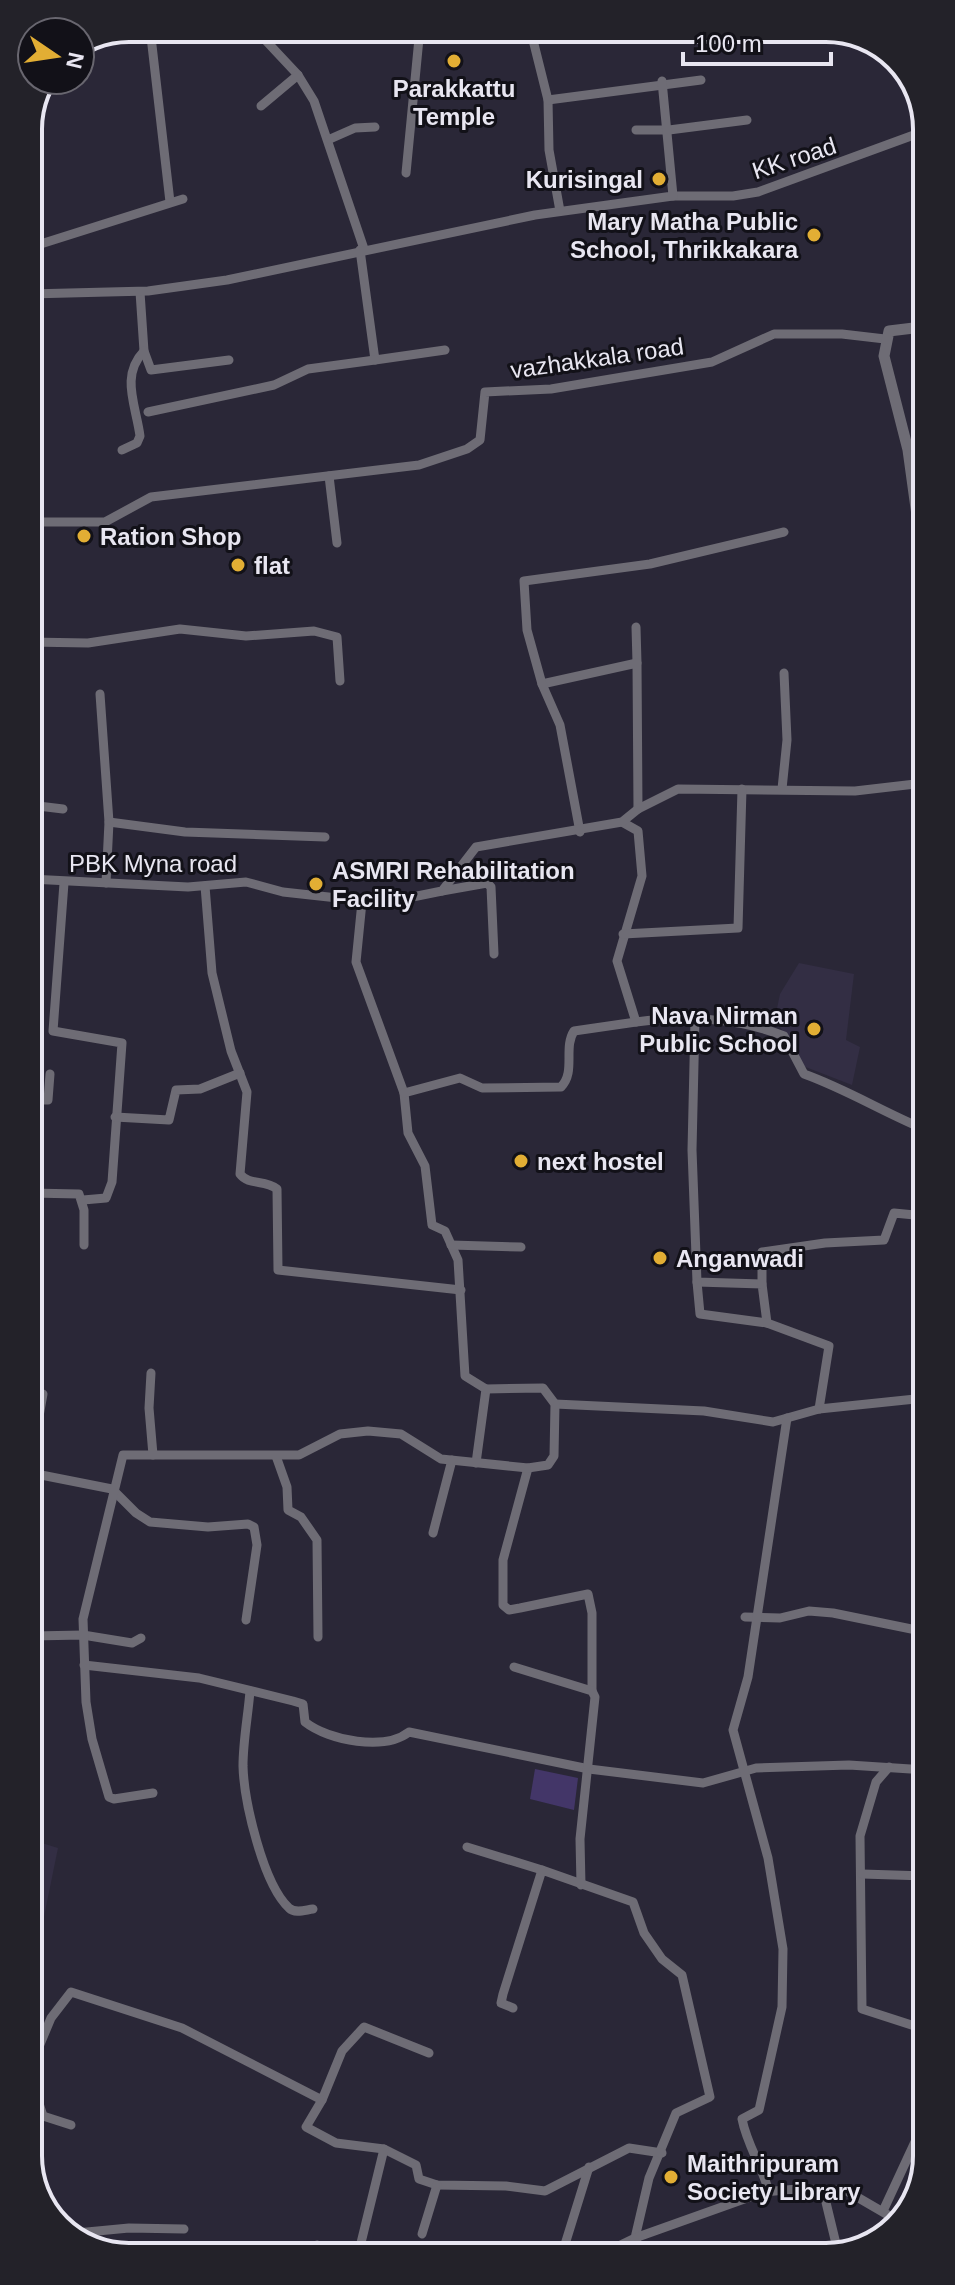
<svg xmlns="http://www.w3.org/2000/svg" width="955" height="2285" font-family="Helvetica,sans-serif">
<rect width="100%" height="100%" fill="#2a2737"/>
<g fill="#332e44">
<polygon points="799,963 854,974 846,1040 860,1047 852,1085 803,1066 775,1018 780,994"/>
<polygon points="32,1840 58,1848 34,1966 33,1966"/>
</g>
<polygon fill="#433668" points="535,1769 578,1778 574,1810 530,1799"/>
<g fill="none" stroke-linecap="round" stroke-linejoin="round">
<g stroke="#6e6c75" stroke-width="9">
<polyline points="150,28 170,202"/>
<polyline points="254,28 298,75 314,101 364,249"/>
<polyline points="530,28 548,100 549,150 560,211"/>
<polyline points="819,34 821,28"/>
<polyline points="755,43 756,28"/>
<polyline points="548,100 701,80"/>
<polyline points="261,106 298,75"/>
<polyline points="636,130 669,130 747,120"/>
<polyline points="330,139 355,128 375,127"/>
<polyline points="406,173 420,28"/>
<polyline points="673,196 733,196 758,192 922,132"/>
<polyline points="28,248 183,199"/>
<polyline points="360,250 375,360 445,350"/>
<polyline points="140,292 144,351 151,370 229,360"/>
<polyline points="29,294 148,291 227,280 535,215 673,196 662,81"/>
<polyline points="148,412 274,385 308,369 375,360"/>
<path d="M122,450L137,443L140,436C136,405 120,376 144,351"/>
<polyline points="29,459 39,459"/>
<polyline points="329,476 337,543"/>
<polyline points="29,522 105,522 151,497 419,465 467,449 480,440 485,392 551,389 712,362 774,334 842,334 885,339"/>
<polyline points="636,627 637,663"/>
<polyline points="29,642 88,643 180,629 246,636 314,631 337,637 340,681"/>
<polyline points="542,684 637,663 638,809"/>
<polyline points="100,694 109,822 106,883"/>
<polyline points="782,789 787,740 784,673"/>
<polyline points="30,805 63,809"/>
<polyline points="109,822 185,832 325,837"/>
<path d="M622,822L638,831L642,876L617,961L636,1022C683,1015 740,1018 784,1036L804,1074C846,1089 883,1112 924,1129"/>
<polyline points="580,832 560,725 542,684 527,630 524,581 650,564 784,532"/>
<polyline points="30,879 188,887 246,882 283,892 383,903 442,891 476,847 622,822 638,809 678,789 855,791 924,783"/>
<polyline points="64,883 53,1031 122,1043 112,1182 106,1198 83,1200"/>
<path d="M205,886L212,973L231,1051L247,1092L240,1174C249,1186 265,1179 277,1189L278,1270L461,1290"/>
<polyline points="442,891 487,883 491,887 494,954"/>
<polyline points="362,902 356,962 404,1093 408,1133 425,1166 432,1225 445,1231 458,1260 465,1376 486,1389 476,1463"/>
<polyline points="623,934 738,928 742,789"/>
<polyline points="695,1020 692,1150 697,1282 762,1284 767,1323 829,1346 819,1409"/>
<path d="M404,1093L460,1078L482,1088L561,1087C576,1072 563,1048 574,1031L636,1022"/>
<polyline points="31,1100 48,1100 50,1074"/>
<polyline points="115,1117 169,1120 176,1090 200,1089 240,1073"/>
<polyline points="31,1193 79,1194 84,1210 84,1245"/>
<polyline points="451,1245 521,1247"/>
<polyline points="697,1282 700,1314 767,1323"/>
<polyline points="762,1284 762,1252 825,1243 884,1240 894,1213 925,1216"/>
<polyline points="151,1373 149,1408 153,1455"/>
<polyline points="555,1404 704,1411 773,1422 819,1409 925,1398"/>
<polyline points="276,1456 287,1487 288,1510 301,1517 317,1540 318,1637"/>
<polyline points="31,1461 43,1394"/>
<polyline points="528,1468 503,1560 503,1605 509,1610 520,1608 588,1594 592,1613 592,1691"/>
<polyline points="31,1473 112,1489 136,1513 150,1522 208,1527 248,1524 254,1527 257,1545 246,1620"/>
<polyline points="433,1533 452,1460"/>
<polyline points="745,1617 780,1618 809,1611 833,1613 926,1632"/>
<polyline points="32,1636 83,1635 132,1643 141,1638"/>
<path d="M84,1665L199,1678L293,1701L303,1704L305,1722C329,1741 385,1751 409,1732L589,1769L703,1783L756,1768L849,1765L926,1770"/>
<polyline points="514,1667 592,1691 595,1697 580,1839 581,1885"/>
<path d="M250,1691C248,1716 243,1741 243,1766C244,1801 263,1884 289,1908C295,1914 305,1910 313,1909"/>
<polyline points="889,1767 876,1782 860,1836 862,2009 927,2030"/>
<polyline points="153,1793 114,1799 109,1797 92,1739 86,1702 83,1619 123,1455 299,1455 340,1434 368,1431 401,1434 441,1459 528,1468 548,1465 554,1456 555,1404 543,1388 486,1389"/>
<polyline points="467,1847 542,1870"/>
<polyline points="862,1874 926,1876"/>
<polyline points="513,2008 501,2003 503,1994 542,1870 633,1902 644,1933 662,1959 682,1975 710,2097 676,2113 649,2178 635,2238 602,2254"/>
<polyline points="33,2061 51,2018 71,1992 182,2028 322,2100 342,2051 364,2027 429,2053"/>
<polyline points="33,2085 43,2116 71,2125"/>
<polyline points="322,2100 306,2127 336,2143 384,2149 416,2165 419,2179 437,2185 506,2186 545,2191 629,2148 662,2153"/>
<polyline points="823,2190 838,2252"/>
<path d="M769,2192C762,2166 747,2145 742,2119L759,2110L782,2007L783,1949L768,1858L733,1730L748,1677L787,1418"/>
<polyline points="883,2211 927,2116"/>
<polyline points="66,2234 129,2228 184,2229"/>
<polyline points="422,2234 437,2185"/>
<polyline points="641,2253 635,2238 764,2192 797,2189 845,2190 900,2222"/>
<polyline points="562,2254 589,2167"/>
<polyline points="315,2255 317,2245"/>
<polyline points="358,2255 384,2149"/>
</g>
<polyline stroke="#6e6c75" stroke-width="11" points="922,327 889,331 884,356 908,450 923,559"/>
</g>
<g fill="#e2ae34" stroke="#121118" stroke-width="3">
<circle cx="454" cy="61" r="8"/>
<circle cx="659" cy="179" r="8"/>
<circle cx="814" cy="235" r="8"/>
<circle cx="84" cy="536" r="8"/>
<circle cx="238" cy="565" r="8"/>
<circle cx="316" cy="884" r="8"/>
<circle cx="814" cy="1029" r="8"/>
<circle cx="521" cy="1161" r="8"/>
<circle cx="660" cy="1258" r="8"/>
<circle cx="671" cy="2177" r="8"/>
</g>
<g text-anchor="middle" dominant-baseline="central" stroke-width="6" stroke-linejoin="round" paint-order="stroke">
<g font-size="24" font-weight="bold" fill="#e8e6f1" stroke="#121118" text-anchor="start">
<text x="454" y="88" text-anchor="middle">Parakkattu<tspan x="454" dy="28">Temple</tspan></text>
<text x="643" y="179" text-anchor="end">Kurisingal</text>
<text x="798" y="221" text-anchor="end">Mary Matha Public<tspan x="798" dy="28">School, Thrikkakara</tspan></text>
<text x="100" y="536">Ration Shop</text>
<text x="254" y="565">flat</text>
<text x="332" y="870">ASMRI Rehabilitation<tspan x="332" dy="28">Facility</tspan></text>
<text x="798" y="1015" text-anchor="end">Nava Nirman<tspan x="798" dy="28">Public School</tspan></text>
<text x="537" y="1161">next hostel</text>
<text x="676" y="1258">Anganwadi</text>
<text x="687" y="2163">Maithripuram<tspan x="687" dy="28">Society Library</tspan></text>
</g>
<g font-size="24" fill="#e8e6f1" stroke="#121118">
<text transform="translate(794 158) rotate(-18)">KK road</text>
<text transform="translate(597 358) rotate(-8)">vazhakkala road</text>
<text x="153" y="863">PBK Myna road</text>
</g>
</g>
<path d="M0 0H955V2285H0ZM129 42H826A87 87 0 0 1 913 129V2156A87 87 0 0 1 826 2243H129A87 87 0 0 1 42 2156V129A87 87 0 0 1 129 42Z" fill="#232229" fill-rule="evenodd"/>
<path fill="none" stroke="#e8e6f1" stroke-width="4" d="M129 42H826A87 87 0 0 1 913 129V2156A87 87 0 0 1 826 2243H129A87 87 0 0 1 42 2156V129A87 87 0 0 1 129 42Z"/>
<g transform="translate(56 56) rotate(103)"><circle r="38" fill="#121118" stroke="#68666f" stroke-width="2"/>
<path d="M0-6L14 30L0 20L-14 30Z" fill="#e2ae34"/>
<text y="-12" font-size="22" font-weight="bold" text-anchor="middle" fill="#e8e6f1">N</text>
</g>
<path d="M683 52v12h148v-12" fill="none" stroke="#e8e6f1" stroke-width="4"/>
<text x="695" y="52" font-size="24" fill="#e8e6f1" stroke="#121118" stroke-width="6" paint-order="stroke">100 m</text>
</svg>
